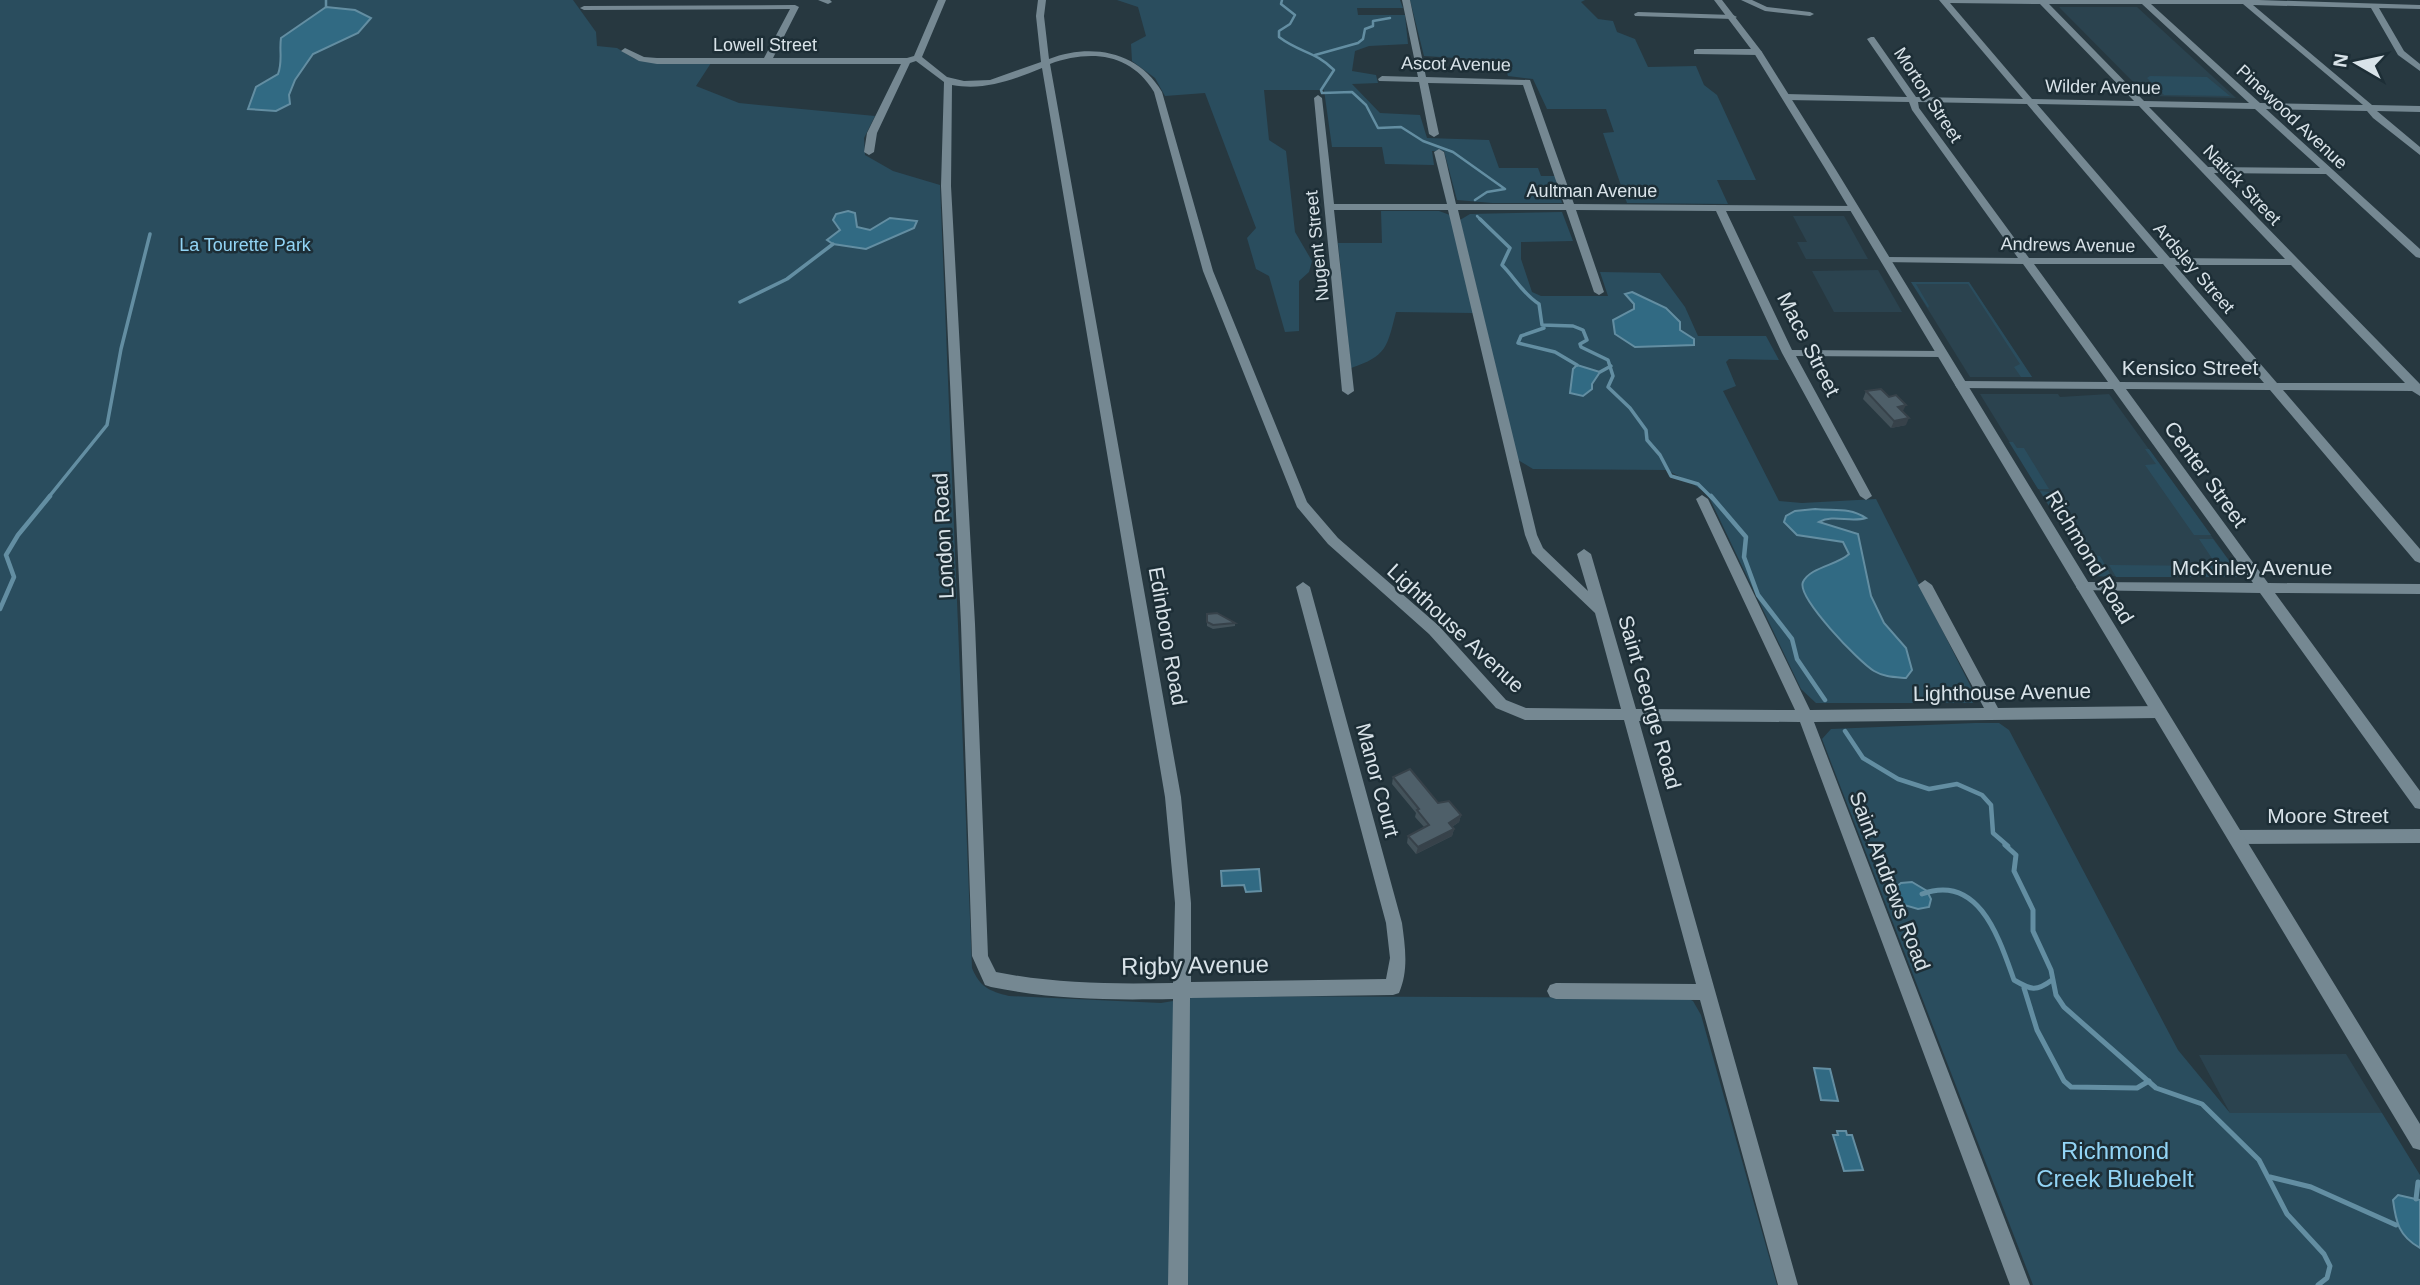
<svg xmlns="http://www.w3.org/2000/svg" width="2420" height="1285" font-family="Arial,sans-serif">
<rect width="100%" height="100%" fill="#273840"/>
<g fill="#2b434f">
<polygon points="2059,7 2137,7 2236,98 2147,96"/>
<polygon points="1793,216 1844,216 1868,259 1806,259 1797,242 1807,242"/>
<polygon points="1878,270 1902,312 1834,312 1812,271"/>
<polygon points="1911,282 1969,282 2032,377 1970,377"/>
<polygon points="1980,394 2058,394 2060,397 2109,394 2241,577 2092,576"/>
<polygon points="2346,1054 2382,1113 2230,1113 2199,1055"/>
</g>
<g fill="#2a4d5e">
<path d="M0,0H573L596,32L597,46L617,48L635,59L711,63L696,86L739,103L875,116L864,138L865,155L893,171L940,185L972,968C980,987 989,991 1009,996L1161,1003L1203,996L1687,998L1693,1001L1701,1015L1777,1285H0Z"/>
<polygon points="1117,0 1400,0 1403,8 1357,8 1358,15 1405,15 1408,44 1369,46 1355,51 1352,71 1376,75 1378,83 1352,84 1380,113 1420,115 1427,138 1489,140 1499,168 1538,168 1541,176 1555,176 1562,203 1492,203 1457,200 1444,151 1432,151 1434,165 1385,164 1382,147 1332,147 1324,90 1264,90 1269,140 1286,151 1295,232 1312,261 1309,272 1299,281 1299,331 1285,332 1269,276 1256,269 1247,238 1256,228 1205,93 1165,96 1155,78 1132,61 1131,44 1146,36 1138,7"/>
<polygon points="1410,0 1585,0 1581,2 1598,19 1613,21 1617,32 1635,39 1648,67 1696,66 1704,85 1717,95 1756,180 1717,180 1728,204 1627,203 1603,133 1614,132 1606,109 1547,109 1533,79 1508,76 1503,61 1424,56"/>
<polygon points="2150,76 2207,77 2230,96 2164,95 2147,78"/>
<path d="M1381,211H1439L1450,215L1473,313L1396,312C1387,347 1387,356 1351,368L1338,243H1382Z"/>
<polygon points="1562,212 1573,241 1521,242 1521,259 1532,292 1541,296 1608,296 1600,272 1660,273 1685,307 1698,336 1766,336 1779,360 1729,359 1726,362 1736,386 1723,391 1779,501 1802,503 1876,499 1974,693 1968,693 1973,703 1816,703 1801,689 1708,495 1689,481 1666,470 1533,469 1518,460 1460,220 1470,214"/>
<polygon points="1911,282 1969,282 2032,377 2021,377 2014,367 2020,364 1968,284 1916,284 1929,306 1928,308"/>
<polygon points="2009,442 2013,442 2017,448 2024,448 2049,489 2038,489"/>
<polygon points="2145,449 2149,449 2211,535 2194,535 2145,465 2156,464"/>
<polygon points="2040,491 2058,493 2092,550 2076,550"/>
<polygon points="2199,539 2213,539 2241,577 2116,577 2109,565 2217,566"/>
<polygon points="2078,553 2100,556 2112,577 2092,576"/>
<polygon points="1975,723 1999,723 2009,730 2178,1050 2230,1113 2382,1113 2420,1175 2420,1285 2033,1285 1822,739 1831,729"/>
</g>
<g fill="#316a83" stroke="#638ea2" stroke-width="2">
<path d="M326,7L355,10L371,18L358,33L313,54L295,80L289,95L290,104L276,111L248,109L256,87L278,74C283,61 279,51 281,38Z"/>
<polygon points="848,211 855,213 857,227 870,230 890,218 917,221 914,228 866,249 833,244 827,240 840,230 833,220 836,214"/>
<polygon points="1632,292 1666,308 1680,322 1680,330 1694,339 1694,345 1635,347 1615,334 1613,320 1634,309 1634,304 1625,294"/>
<polygon points="1577,365 1600,372 1592,384 1592,389 1583,396 1570,393 1573,369"/>
<path d="M1815,509C1834,511 1849,507 1866,518C1850,523 1834,514 1819,522L1858,534L1871,596L1884,623L1906,648L1912,670L1906,678C1894,677 1884,677 1874,671C1860,663 1796,597 1803,582C1810,567 1838,565 1849,554L1843,542L1797,535L1784,522L1786,516L1795,511Z"/>
<polygon points="1259,869 1261,891 1246,892 1244,885 1222,886 1221,871"/>
<polygon points="1912,882 1927,891 1931,899 1929,907 1918,909 1897,903 1891,891 1901,883"/>
<polygon points="1814,1068 1830,1069 1838,1101 1821,1100"/>
<polygon points="1837,1131 1846,1131 1847,1135 1852,1135 1863,1170 1844,1171 1833,1135 1838,1135"/>
<path d="M2398,1195L2420,1200V1248C2399,1236 2396,1223 2393,1200Z"/>
</g>
<g fill="none" stroke-linecap="round" stroke-linejoin="round">
<g stroke="#638ea2" stroke-width="2.5">
<polyline points="326,0 326,7"/>
<path d="M1282,0L1281,4L1295,15L1290,24L1279,31V37C1300,53 1315,51 1334,70L1321,90L1322,93L1352,92L1366,105L1378,128L1401,127L1423,141L1453,152L1505,189L1487,192L1475,200"/>
<polyline points="1315,55 1358,43 1363,39 1365,29 1373,26 1373,21 1390,18"/>
<polyline points="1477,216 1482,221"/>
</g>
<g stroke="#638ea2" stroke-width="3.5">
<path d="M1480,219L1510,248L1502,265C1515,278 1523,294 1539,304L1542,325L1573,326L1583,330L1587,340L1580,344L1581,347L1608,360L1613,376L1608,387L1630,408L1646,430L1647,440L1660,455L1671,476L1698,484L1712,498"/>
<polyline points="740,302 787,279 833,244"/>
<polyline points="1544,328 1521,336 1518,343 1555,352 1577,365"/>
<polyline points="1600,372 1611,366"/>
<polyline points="48,498 107,425 121,349 150,234"/>
</g>
<g stroke="#638ea2" stroke-width="4.5">
<polyline points="1711,496 1746,537 1744,557 1758,595 1792,639 1797,659 1825,700"/>
<polyline points="0,609 14,577 6,555 18,535 50,496"/>
<polyline points="1845,731 1863,758 1898,779 1929,789 1957,784 1982,795 1991,805 1993,833 2008,846"/>
</g>
<g stroke="#638ea2" stroke-width="5">
<polyline points="2005,845 2016,855 2014,871 2033,910 2033,931 2051,970 2056,995 2064,1007 2156,1088 2202,1104 2259,1160 2287,1214 2324,1254 2330,1266 2327,1278 2318,1285"/>
<path d="M1922,894C1979,873 1999,938 2014,980C2031,990 2036,992 2052,980"/>
<polyline points="2024,988 2037,1030 2064,1081 2071,1087 2137,1088 2149,1081"/>
<polyline points="2270,1177 2311,1187 2396,1225"/>
<polyline points="2416,1199 2418,1182"/>
</g>
<g fill="#758892" fill-rule="evenodd">
<polygon points="818,0 830,0 832,2 828,4"/>
<path d="M938,0H946L922,57L947,77L964,81L990,80L1041,62L1036,16L1038,0H1046L1044,16L1049,59C1091,43 1138,51 1162,92L1213,271L1307,502L1338,538L1439,626L1506,700L1526,708L1621,709L1595,613L1532,553L1525,535L1448,210H1334L1354,391L1348,395L1342,391L1314,98L1318,95L1322,98L1334,204H1447L1434,152L1439,149L1444,152L1456,204H1564L1523,85L1428,83L1439,134L1434,137L1429,134L1419,82L1379,81L1378,79L1382,76L1418,77L1402,0H1410L1426,77L1530,80L1574,204L1858,206V210L1854,211H1726L1792,350L1942,351L1948,354L1942,357L1796,356L1872,496L1866,500L1860,496L1782,353L1716,211L1576,210L1604,292L1599,295L1594,292L1566,210H1458L1537,535L1543,548L1588,591L1577,554L1584,549L1591,554L1636,709L1795,710L1696,499L1702,495L1708,499L1810,710L1984,708L1918,585L1925,580L1932,585L1998,708L2159,706L2164,708L2166,712L2164,716L2159,718L1814,722L2030,1285H2010L1800,722L1639,721L1798,1285H1778L1700,1000L1556,999L1550,997L1547,991L1550,985L1556,983L1696,984L1624,720H1525L1496,708L1429,634L1328,544L1297,507L1203,271L1154,92C1130,52 1089,50 1050,64L1181,797L1191,903V982L1386,979L1390,958L1386,923L1296,587L1303,582L1310,587L1402,923C1405,946 1409,970 1399,993L1393,995L1190,998L1188,1285H1168L1173,999C1108,1000 1056,1000 991,987L985,985L972,956L961,624L941,186L944,82L916,61L910,63L877,133L874,152L869,155L864,152L867,133L901,64H657L639,61L621,51L625,48L644,57L657,58H764L790,9L584,10L580,8L584,6L795,5L799,7L773,58H907L914,56ZM1042,68L1165,797L1175,903L1173,983C1113,984 1056,984 996,972L988,956L975,624L951,186L952,85C984,91 1013,80 1042,68Z"/>
<polygon points="1741,0 1752,0 1767,7 1810,12 1814,14 1810,16 1765,11"/>
<path d="M1939,0H2259L2420,5V9L2379,8L2404,51L2420,64V71L2398,55L2371,8L2253,5L2372,105L2420,106V112L2377,111L2420,147V155L2373,118L2367,111L2266,109L2420,249V258L2416,257L2326,174L2214,173L2420,384V396L2412,391L2283,390L2420,549V563L2415,561L2270,390L2126,389L2268,583L2420,584V594L2275,593L2420,791V809L2415,808L2260,593L2078,590L2076,587L2078,584L2083,582L2253,583L2113,389L1957,388L1955,385L1961,381L2108,382L2023,264L1881,262V258L1885,257L2018,258L1912,110L1909,102L1786,100L1782,97L1786,94L1907,97L1867,39L1871,37H1874L1916,97L2023,99ZM1950,3L2040,4L2134,101L2032,99ZM2049,4H2142L2249,103L2144,101ZM2151,4H2243L2363,105L2260,103ZM1918,102L2027,104L2158,258H2029L1919,108ZM2037,104L2139,106L2285,259L2170,258ZM2149,107L2255,109L2320,168L2208,167ZM2034,264H2163L2264,383L2120,382ZM2175,265H2291L2405,383H2277Z"/>
<polygon points="1638,12 1733,15 1737,17 1733,19 1635,16 1634,14"/>
<polygon points="1697,49 1758,49 1762,52 1758,55 1694,54 1694,50"/>
<polygon points="2420,829 2420,843 2236,844 2230,842 2228,837 2230,832 2236,830"/>
</g>
<polygon fill="#758892" fill-rule="evenodd" points="1714,0 1722,0 1762,52 1836,170 2420,1124 2420,1150 2413,1148 1826,170 1754,53"/>
</g>
<g fill="#43525a">
<polygon points="1866,391 1903,411 1906,425 1891,428 1863,399"/>
<polygon points="1207,614 1235,623 1235,626 1213,629 1207,626"/>
<polygon points="1393,777 1461,815 1459,822 1452,827 1454,829 1452,836 1416,854 1407,843 1408,836 1424,827 1415,817 1416,813 1392,784"/>
</g>
<g fill="#37424a">
<polygon points="1906,405 1902,413 1898,407"/>
<polygon points="1909,418 1906,425 1891,428 1894,421"/>
<polygon points="1461,815 1459,822 1447,830 1449,823"/>
<polygon points="1454,829 1452,836 1416,854 1418,847"/>
</g>
<g fill="#4e5f69" stroke="#37424a" stroke-width="2">
<polygon points="1881,389 1889,397 1896,395 1906,405 1898,407 1909,418 1894,421 1866,391"/>
<polygon points="1217,613 1235,623 1213,625 1207,622 1207,614"/>
<polygon points="1410,769 1438,803 1449,801 1461,815 1449,823 1454,829 1418,847 1408,836 1429,825 1417,810 1419,809 1393,777"/>
</g>
<g text-anchor="middle" dominant-baseline="central" stroke-width="5" stroke-linejoin="round" paint-order="stroke">
<g font-size="18" fill="#d9e3e9" stroke="#1d2e36">
<text x="765" y="45">Lowell Street</text>
<text transform="translate(1456 64) rotate(1)">Ascot Avenue</text>
<text transform="translate(2103 87) rotate(1)">Wilder Avenue</text>
<text transform="translate(1928 95) rotate(57)">Morton Street</text>
<text transform="translate(2292 117) rotate(43)">Pinewood Avenue</text>
<text transform="translate(2242 185) rotate(46)">Natick Street</text>
<text x="1592" y="191">Aultman Avenue</text>
<text transform="translate(2068 245) rotate(1)">Andrews Avenue</text>
<text transform="translate(1317 246) rotate(-96)">Nugent Street</text>
<text transform="translate(2194 268) rotate(49)">Ardsley Street</text>
</g>
<g font-size="18" fill="#92d4f5" stroke="#1d2e36">
<text x="245" y="245">La Tourette Park</text>
</g>
<g font-size="21" fill="#d9e3e9" stroke="#1d2e36">
<text transform="translate(1809 344) rotate(63)">Mace Street</text>
<text x="2190" y="367">Kensico Street</text>
<text transform="translate(2206 474) rotate(54)">Center Street</text>
<text transform="translate(943 536) rotate(-93)">London Road</text>
<text transform="translate(2090 557) rotate(59)">Richmond Road</text>
<text x="2252" y="567">McKinley Avenue</text>
<text transform="translate(1456 628) rotate(43)">Lighthouse Avenue</text>
<text transform="translate(1168 636) rotate(80)">Edinboro Road</text>
<text transform="translate(2002 692) rotate(-1)">Lighthouse Avenue</text>
<text transform="translate(1650 702) rotate(74)">Saint George Road</text>
<text transform="translate(1378 780) rotate(75)">Manor Court</text>
<text x="2328" y="815">Moore Street</text>
<text transform="translate(1890 881) rotate(69)">Saint Andrews Road</text>
</g>
<g font-size="24" fill="#d9e3e9" stroke="#1d2e36">
<text transform="translate(1195 965) rotate(-1)">Rigby Avenue</text>
</g>
<g font-size="24" fill="#92d4f5" stroke="#1d2e36">
<text x="2115" y="1150">Richmond<tspan x="2115" dy="28">Creek Bluebelt</tspan></text>
</g>
</g>
<g transform="translate(2357 63) rotate(279)" stroke="#1d2e36" stroke-width="5" paint-order="stroke">
<path d="M0-5L12 26L0 18L-12 26Z" fill="#d9e3e9"/>
<text y="-10" font-size="19" font-weight="bold" text-anchor="middle" fill="#d9e3e9">N</text>
</g>
</svg>
